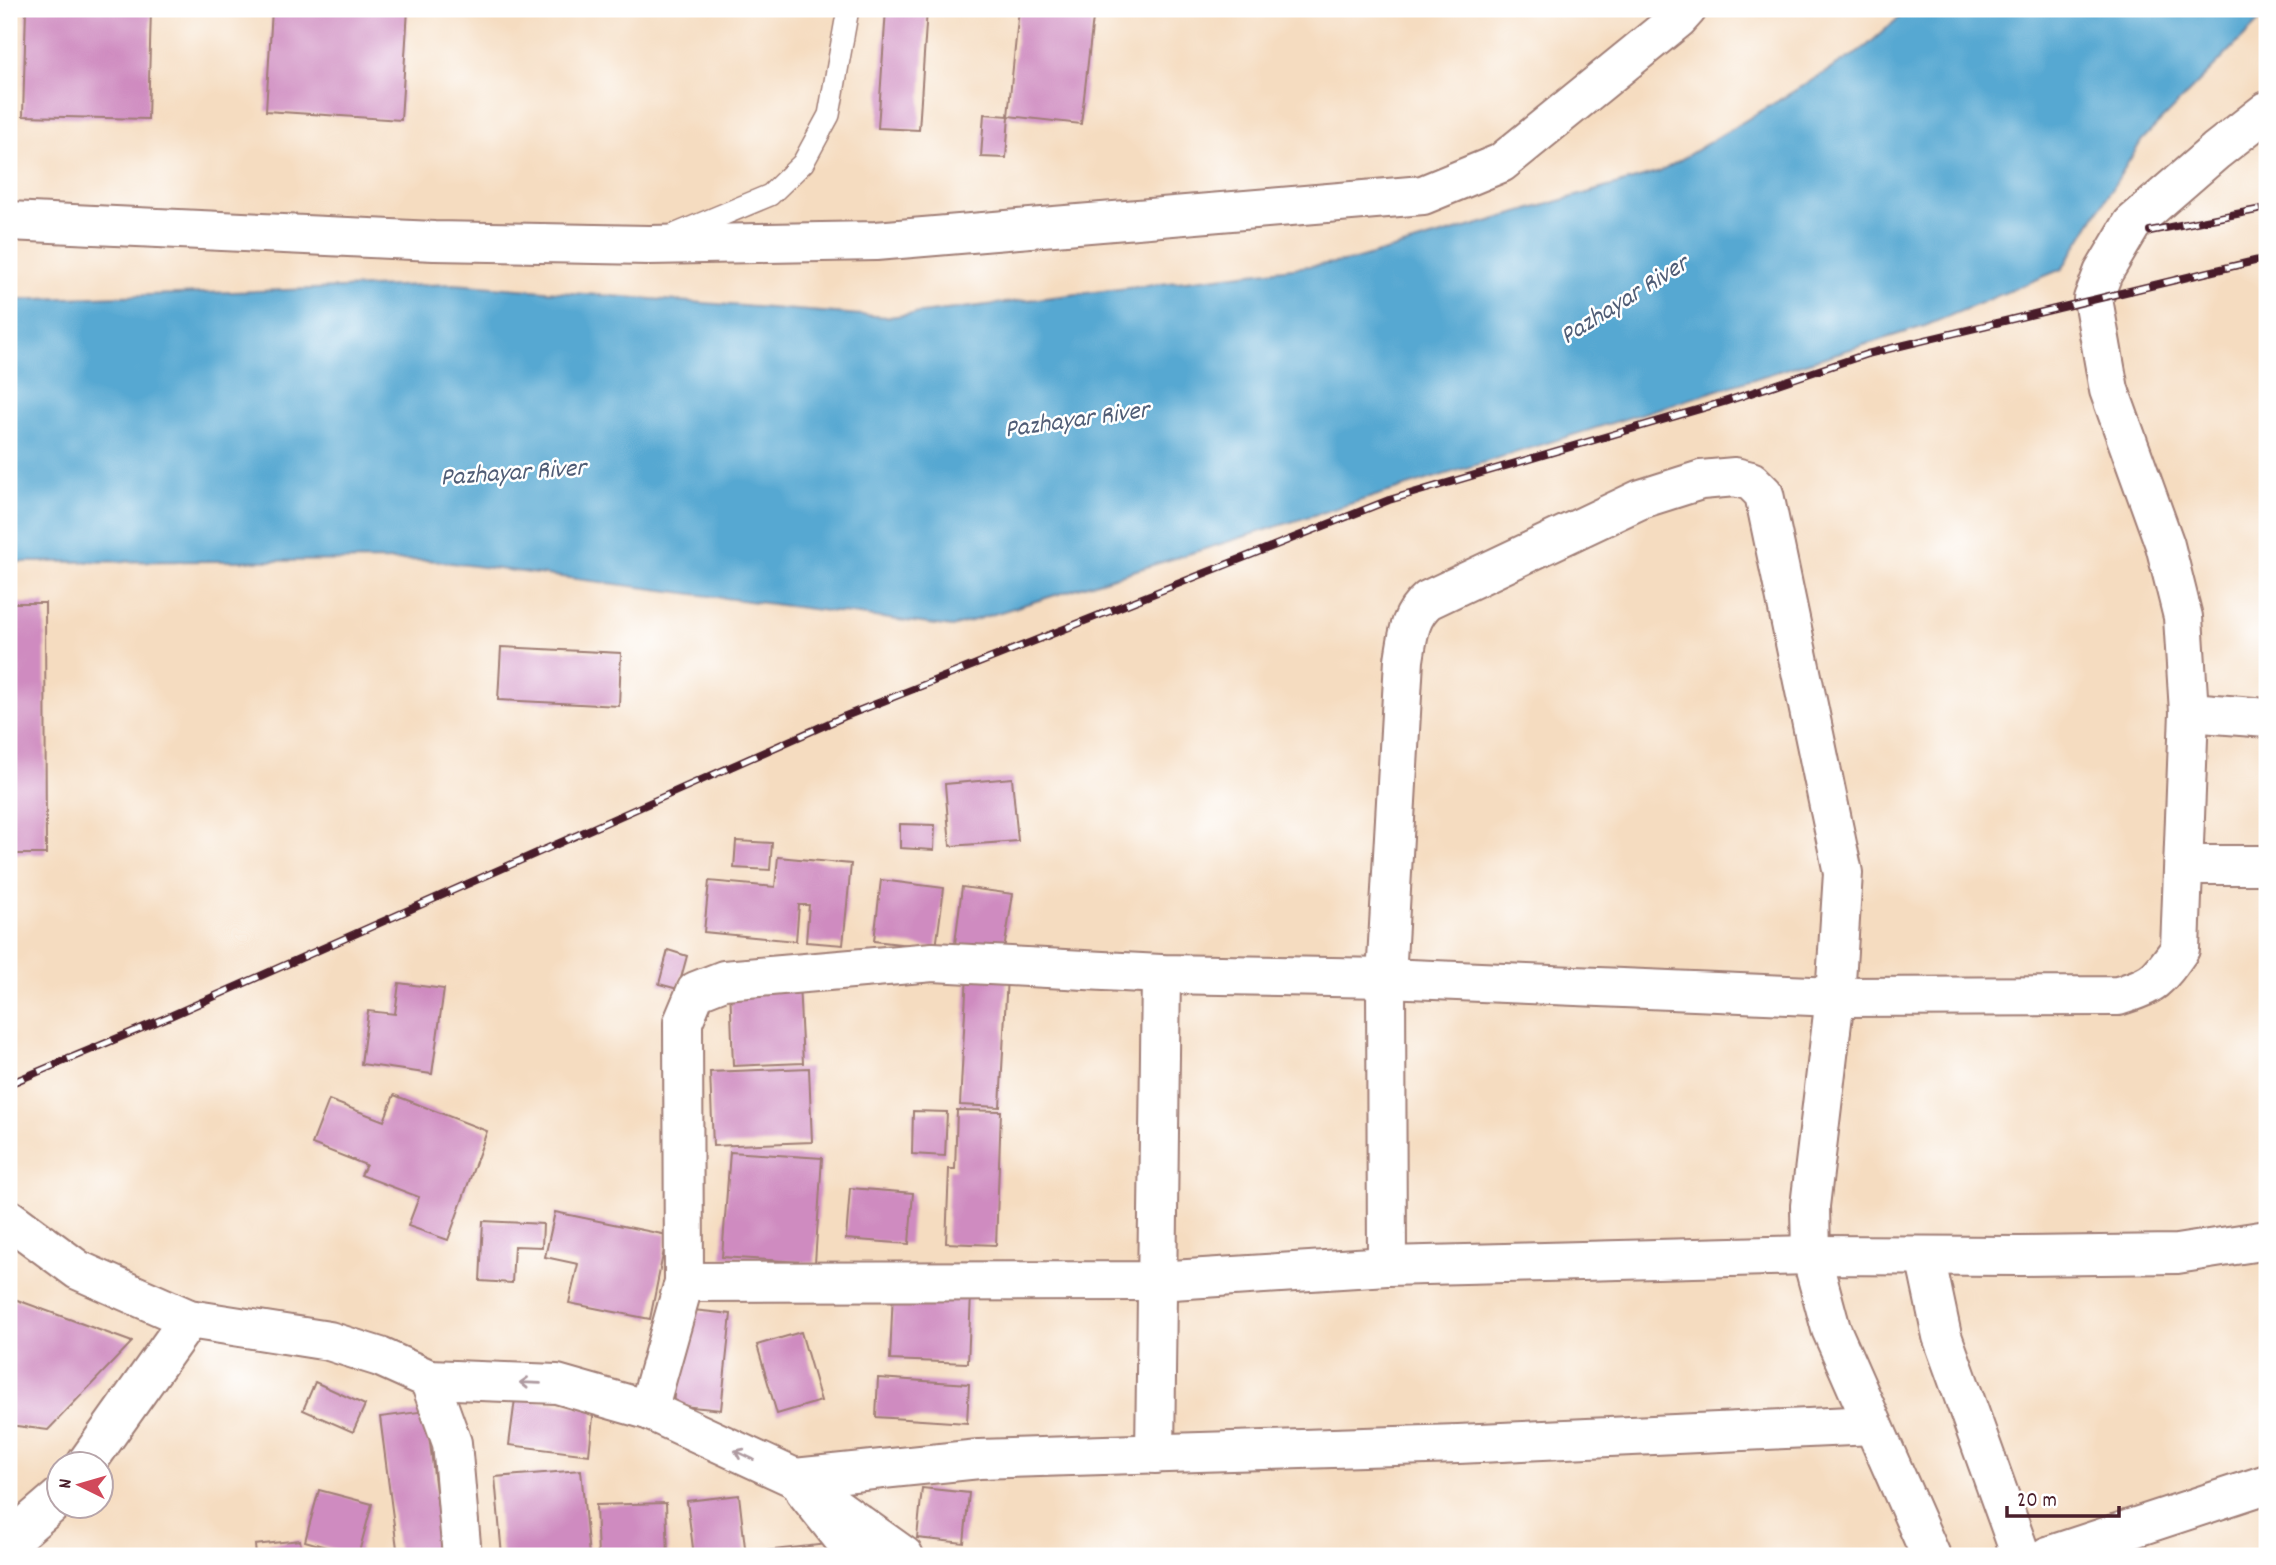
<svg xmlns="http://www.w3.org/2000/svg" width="2276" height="1565" font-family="Dekko,sans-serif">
<rect width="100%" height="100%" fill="#fff"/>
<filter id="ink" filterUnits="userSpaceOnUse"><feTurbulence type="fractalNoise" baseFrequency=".0143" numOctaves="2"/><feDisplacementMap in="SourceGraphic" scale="14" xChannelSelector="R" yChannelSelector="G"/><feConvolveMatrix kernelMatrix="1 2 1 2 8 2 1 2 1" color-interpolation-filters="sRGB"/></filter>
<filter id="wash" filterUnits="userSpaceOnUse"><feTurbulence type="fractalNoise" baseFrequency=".00686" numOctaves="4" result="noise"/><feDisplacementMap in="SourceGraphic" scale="28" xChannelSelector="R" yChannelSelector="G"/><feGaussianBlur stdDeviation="1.57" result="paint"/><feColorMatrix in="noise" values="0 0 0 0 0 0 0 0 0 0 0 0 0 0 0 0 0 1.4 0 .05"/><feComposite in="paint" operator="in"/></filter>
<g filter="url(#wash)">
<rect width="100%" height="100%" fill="#f5dcc0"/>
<polygon fill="#57a8d2" stroke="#50647e" stroke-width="2" points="1909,9 2267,9 2267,13 2142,140 2062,269 1925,326 952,627 428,560 9,562 9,300 454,284 888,317 1351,261 1660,172 1862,50"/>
<g id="blocks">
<g fill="#cf8bc0">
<polygon points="26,9 151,9 148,119 23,116"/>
<polygon points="272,9 408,9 401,120 266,111"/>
<polygon points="886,9 927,9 919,130 878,128"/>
<polygon points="1019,9 1094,9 1081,124 1009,116 1006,158 981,157 984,114 1008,116"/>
<polygon points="9,603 45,603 46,854 9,854"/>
<polygon points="501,647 621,653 619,706 498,700"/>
<polygon points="1012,778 1018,841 950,846 945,784"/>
<polygon points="900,824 935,825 934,850 900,848"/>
<polygon points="736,841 772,843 770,870 734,868"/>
<polygon points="778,857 851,864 843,945 806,942 809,905 799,905 796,941 704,932 709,881 775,887"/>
<polygon points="881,880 944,888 936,948 874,941"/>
<polygon points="962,887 1013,894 1004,950 955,944"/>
<polygon points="668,950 687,956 678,989 659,984"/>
<polygon points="967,974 1007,976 1000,1107 960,1105"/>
<polygon points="399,983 444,989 432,1074 361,1064 368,1011 395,1014"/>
<polygon points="799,983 803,1063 733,1066 730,986"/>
<polygon points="809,1068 812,1142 713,1146 710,1072"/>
<polygon points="394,1095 487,1131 448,1240 408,1226 419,1197 361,1175 366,1165 312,1144 329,1100 384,1121"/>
<polygon points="957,1110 1001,1111 996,1245 946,1243 949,1169 955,1169"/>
<polygon points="913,1111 947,1112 945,1156 912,1154"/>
<polygon points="730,1152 822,1158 815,1263 722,1257"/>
<polygon points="850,1188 913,1193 909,1244 846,1239"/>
<polygon points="555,1212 667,1235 650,1319 569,1303 578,1264 545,1257"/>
<polygon points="483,1221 543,1224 542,1247 514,1246 512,1283 480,1281"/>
<polygon points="893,1291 971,1295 968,1363 890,1360"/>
<polygon points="9,1297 132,1342 48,1430 9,1425"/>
<polygon points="683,1309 731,1314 721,1410 673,1405"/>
<polygon points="801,1332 821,1401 777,1414 757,1345"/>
<polygon points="878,1378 969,1384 967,1423 876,1417"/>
<polygon points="315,1382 365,1405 353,1432 303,1410"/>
<polygon points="515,1399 594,1408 589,1455 509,1445"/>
<polygon points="426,1411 444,1556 398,1556 380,1417"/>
<polygon points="581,1470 589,1556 502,1556 495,1477"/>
<polygon points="922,1488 969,1493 964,1543 917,1538"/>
<polygon points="319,1490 372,1504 358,1556 305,1541"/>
<polygon points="739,1495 746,1556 694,1556 687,1501"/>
<polygon points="666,1503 668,1556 598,1556 596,1505"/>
<polygon points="300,1540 302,1556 256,1556 255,1545"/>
<polygon points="827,1544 829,1556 765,1556 765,1551"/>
</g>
</g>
</g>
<g filter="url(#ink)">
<use href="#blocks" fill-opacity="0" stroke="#a07e76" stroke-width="2"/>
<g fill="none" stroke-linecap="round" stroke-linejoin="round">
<g stroke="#a07e76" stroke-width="24">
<polyline id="lane" points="674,235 770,195 803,163 829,115 848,9"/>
</g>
<g stroke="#a07e76" stroke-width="42">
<g id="street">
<polyline points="2189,712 2267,718"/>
<polyline points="2185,865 2267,865"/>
<polyline points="1925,1256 1942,1336 2021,1556"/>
<path d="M1387,1266L1386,978L1404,660C1408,636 1409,616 1428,600L1641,499L1701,480L1735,477L1751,481L1764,494L1843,873L1835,997L1810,1206L1811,1255L1831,1329L1931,1556"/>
<polyline points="684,1282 1157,1281 1387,1266 1811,1255 2020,1256 2177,1254 2267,1240"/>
<path d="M648,1410L684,1282L683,1022L696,991L724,980L933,962L1161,974L1386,978L1835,997L2118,996C2155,985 2158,980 2180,949L2189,712L2183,617L2165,545L2109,390L2093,299L2103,273L2132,224L2216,151L2267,111"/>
<polyline points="1155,1454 1161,974"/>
<polyline points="86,1464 189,1319"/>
<polyline points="795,1478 979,1459 1458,1444 1873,1425"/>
<polyline points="805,1491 857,1556"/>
<polyline points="9,1541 60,1497"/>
<polyline points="2048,1556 2267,1484"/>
</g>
</g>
<g stroke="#a07e76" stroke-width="42">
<polyline id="secondary" points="9,221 434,241 649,245 876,241 1423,195 1501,163 1678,19 1687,9"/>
</g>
<g stroke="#a07e76" stroke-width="42">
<polyline id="primary" points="429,1379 557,1384 648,1410 795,1478 904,1556"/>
</g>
<g stroke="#a07e76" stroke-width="42">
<polyline id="highway" points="9,1219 78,1270 189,1319 329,1341 380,1357 429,1379 452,1443 462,1556"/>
</g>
<use href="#lane" stroke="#fff" stroke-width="21"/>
<use href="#street" stroke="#fff" stroke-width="38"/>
<use href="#secondary" stroke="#fff" stroke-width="38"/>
<use href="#primary" stroke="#fff" stroke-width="38"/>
<use href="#highway" stroke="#fff" stroke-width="38"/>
<g stroke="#4a1f2b" stroke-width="8">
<g id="rail">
<polyline points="2150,231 2267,208"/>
<polyline points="9,1084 168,1017 843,717 1389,500 1724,402 1867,354 2267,258"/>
</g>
</g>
<use href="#rail" stroke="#fff" stroke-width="5" stroke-dasharray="16" stroke-linecap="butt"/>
</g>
<defs><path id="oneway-shaft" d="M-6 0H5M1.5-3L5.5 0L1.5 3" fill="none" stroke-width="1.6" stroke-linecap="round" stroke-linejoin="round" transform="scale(1.75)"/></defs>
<g stroke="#ae9aa0">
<use href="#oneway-shaft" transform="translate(530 1383) rotate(-178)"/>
<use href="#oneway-shaft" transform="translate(744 1455) rotate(-155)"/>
</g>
</g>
<g text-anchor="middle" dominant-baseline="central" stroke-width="5" stroke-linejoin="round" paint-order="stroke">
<g font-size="26" font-style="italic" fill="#505d76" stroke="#fff">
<text transform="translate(1625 301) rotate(-32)">Pazhayar River</text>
<text transform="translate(1077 421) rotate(-8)">Pazhayar River</text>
<text transform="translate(513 474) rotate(-4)">Pazhayar River</text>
</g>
</g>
<rect width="2276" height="1565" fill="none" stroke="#fff" stroke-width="35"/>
<g transform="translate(80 1485) rotate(275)"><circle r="33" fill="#ffffff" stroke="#b7a5aa" stroke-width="2"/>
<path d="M0-5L12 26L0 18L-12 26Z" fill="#d1495b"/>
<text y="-10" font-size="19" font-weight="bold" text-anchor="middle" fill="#4a1f2b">N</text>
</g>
<path d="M2007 1506v10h112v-10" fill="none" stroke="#4a1f2b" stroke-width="3.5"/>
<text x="2017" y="1506" font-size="21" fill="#4a1f2b" stroke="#ffffff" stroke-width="5" paint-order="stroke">20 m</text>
</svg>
